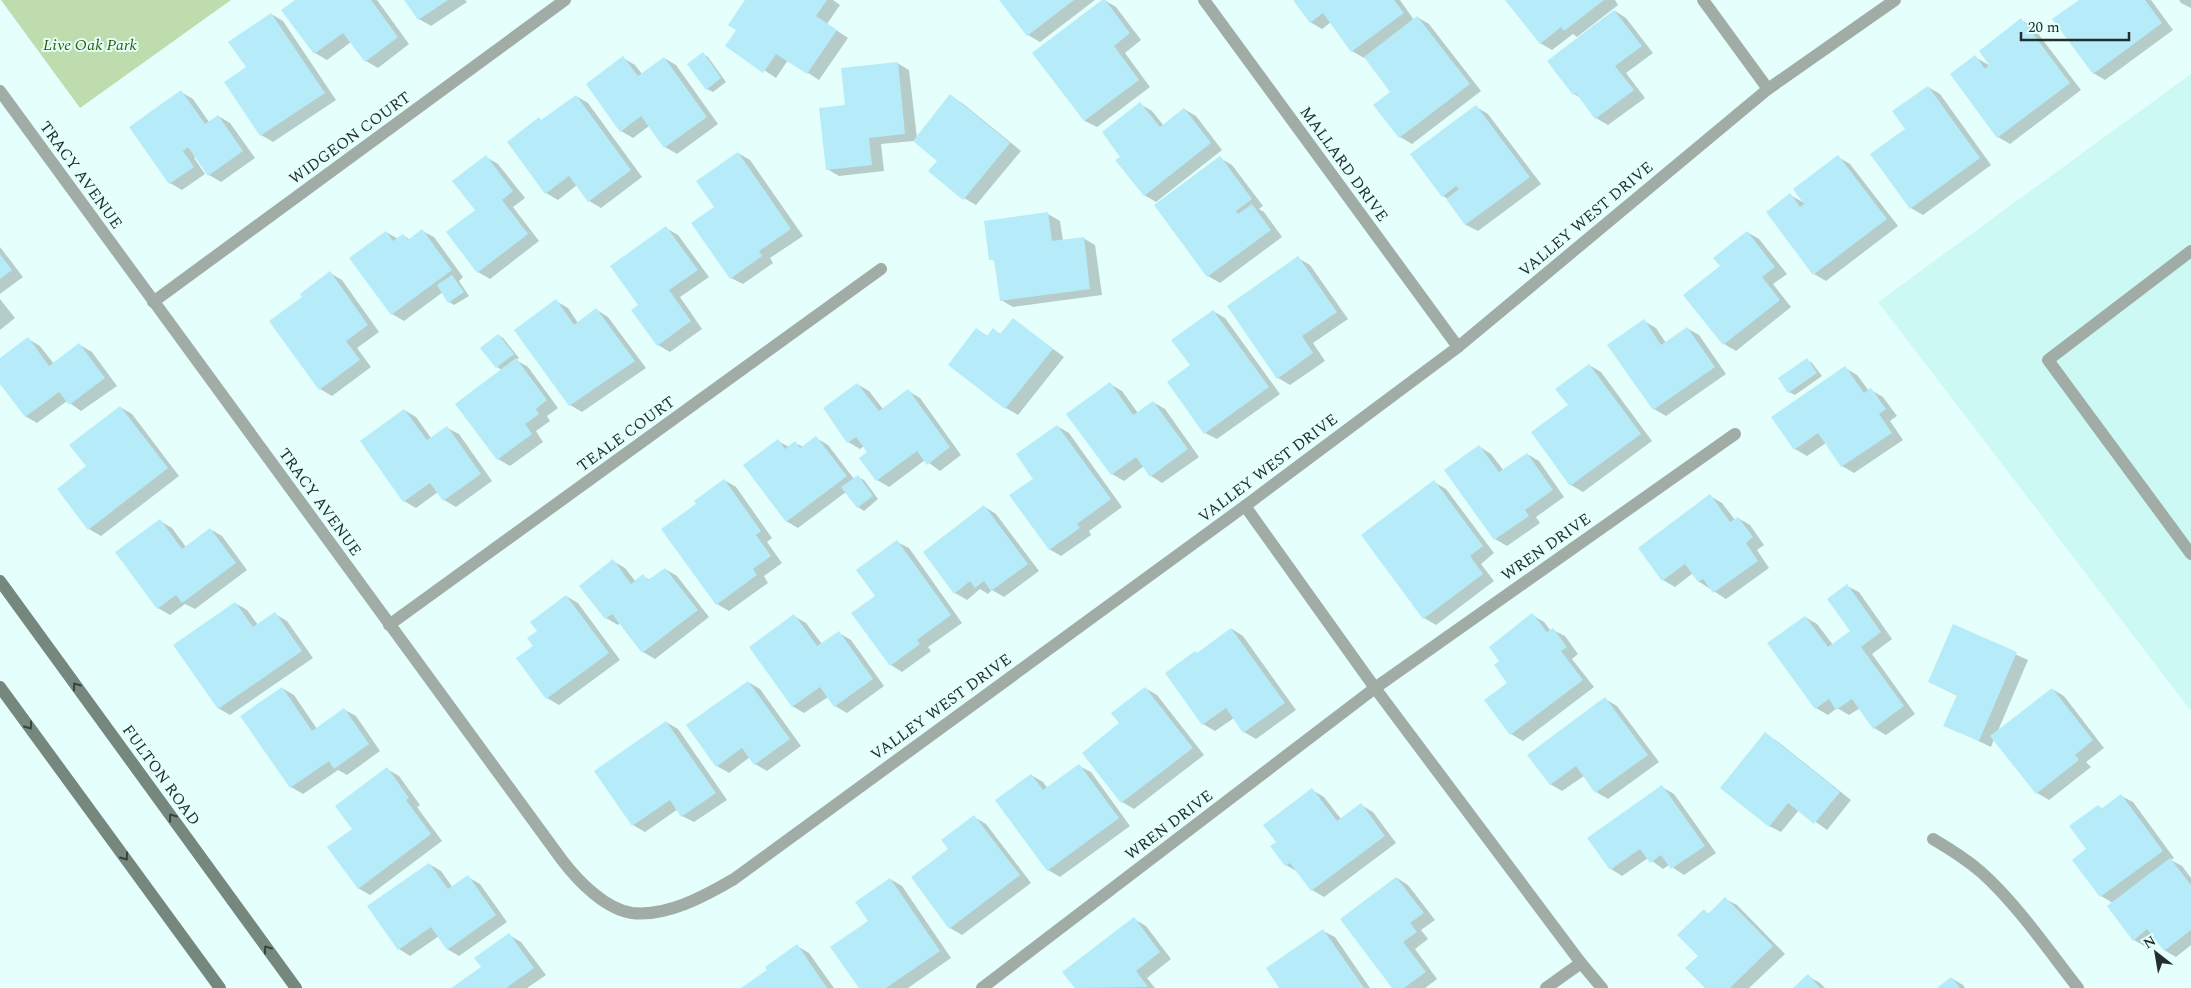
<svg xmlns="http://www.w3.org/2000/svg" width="2191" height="988" font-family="Spectral,serif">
<rect width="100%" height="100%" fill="#e4fffc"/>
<polygon fill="#cdf9f4" points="2191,74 2191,711 1878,302"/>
<polygon fill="#bedcad" points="1,0 231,0 80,108"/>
<g fill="#0003">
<polygon points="297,0 377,0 409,44 378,68 366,61 351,42 327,60 315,53"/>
<polygon points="406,0 465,0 467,2 431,26 419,19"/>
<polygon points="747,0 833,0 840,5 827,24 848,38 819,80 788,60 776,78 727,46 737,30"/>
<polygon points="1003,0 1095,0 1040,42 1028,35"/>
<polygon points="1104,0 1116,7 1141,40 1125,53 1150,87 1097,127 1085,121 1034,53"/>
<polygon points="1295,0 1400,0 1414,20 1417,17 1429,24 1481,91 1412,144 1400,137 1392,92 1365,57 1364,58 1352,51 1331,22 1322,29 1310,22"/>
<polygon points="1507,0 1615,0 1618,5 1577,37 1573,34 1552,50 1540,43"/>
<polygon points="2081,0 2151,0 2173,30 2105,80 2093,73"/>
<polygon points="2179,0 2191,0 2191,8 2181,3"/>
<polygon points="1615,11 1626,18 1653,53 1626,73 1645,98 1608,125 1596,118 1581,98 1574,94"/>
<polygon points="271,14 283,21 336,100 273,142 261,135 226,83 248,68"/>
<polygon points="2021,20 2033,27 2081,90 2010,144 1998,137 1952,75 1975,57 1992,67"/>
<polygon points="703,54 708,57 726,82 713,92 707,89"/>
<polygon points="623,58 635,65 642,74 664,58 676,65 718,124 677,154 665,147 649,126 633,138 621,131"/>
<polygon points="897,63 909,70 917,138 951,96 962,103 1021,151 976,205 964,198 939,160 914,141 881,144 884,171 839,176 827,169 847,107"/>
<polygon points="1928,87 1940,94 1991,165 1923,215 1911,208 1906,130"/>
<polygon points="181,92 193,99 209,122 218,116 230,123 255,158 221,182 209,175 196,156 194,158 205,174 182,190 170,183"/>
<polygon points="576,96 588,103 642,177 601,208 589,201 577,185 558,200 546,193 539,119 542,121"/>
<polygon points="1140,104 1152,111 1164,126 1184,109 1196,116 1222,150 1156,202 1144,195 1122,157"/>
<polygon points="1476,107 1488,114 1541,184 1478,231 1466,225 1448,199 1443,196"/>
<polygon points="738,153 750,160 803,236 770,258 773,263 743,284 731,278 716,207"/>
<polygon points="486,157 498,164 525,198 513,207 539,241 490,279 478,272 476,210"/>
<polygon points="1838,157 1850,164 1898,226 1826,281 1814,274 1790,195 1806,204"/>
<polygon points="1220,158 1232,165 1263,206 1259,209 1264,212 1282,237 1220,283 1208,276"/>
<polygon points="1048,214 1060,221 1063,241 1083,238 1095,245 1102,295 1013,307 1001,300 996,262 991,259"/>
<polygon points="666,228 678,235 709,277 680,297 702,329 670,352 658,345 640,305"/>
<polygon points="422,231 434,237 463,277 459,281 469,296 454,305 449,302 443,292 404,321 392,314 386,232 398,239 403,235 410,240"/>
<polygon points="1747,232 1759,239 1787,274 1773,284 1791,307 1736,351 1724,344 1684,295 1721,266"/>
<polygon points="0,247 23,277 0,294"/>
<polygon points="1298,258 1310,265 1348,319 1313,343 1325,361 1290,385 1278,378"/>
<polygon points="330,273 342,280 379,332 357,348 371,367 332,396 320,389 271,321 304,297"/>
<polygon points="0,299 15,318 0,330"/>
<polygon points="556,301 568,308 578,323 597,310 608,317 646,368 582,412 570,405"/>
<polygon points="1213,311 1225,318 1280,394 1217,439 1205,433 1192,365"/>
<polygon points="1013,319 1064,357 1018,415 1006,408 950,365 977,330 988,336 993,330 1001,334"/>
<polygon points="1644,321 1656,328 1666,343 1687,328 1699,335 1726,374 1666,416 1654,409"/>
<polygon points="498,335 503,338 519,358 516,360 528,367 558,408 547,416 550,421 536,431 543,442 510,466 498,459 502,370 497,367"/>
<polygon points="28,339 40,346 54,364 80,345 92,352 117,386 81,411 67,401 37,423 25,416 0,382 0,359"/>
<polygon points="1807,360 1812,363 1822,376 1795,395 1789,392"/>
<polygon points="1589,365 1601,372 1652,441 1583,492 1571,485 1569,405"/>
<polygon points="1845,368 1857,375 1869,391 1871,390 1883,397 1897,416 1890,421 1903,440 1854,473 1842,466 1826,443 1807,456 1795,449"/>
<polygon points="857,384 869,391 883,409 908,391 920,398 961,455 940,471 925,460 889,487 877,480 868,452 864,446 860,449 848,442"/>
<polygon points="1110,384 1122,391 1138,413 1153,402 1165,409 1199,457 1162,483 1151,476 1144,466 1124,481 1112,474"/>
<polygon points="120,407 132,414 179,476 101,536 89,529 58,489 88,467"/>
<polygon points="404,410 416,417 431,438 447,428 459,434 492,481 456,507 444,500 438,492 416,508 404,501"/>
<polygon points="1057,426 1069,433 1122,507 1089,531 1091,535 1061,556 1049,549 1035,479"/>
<polygon points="816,438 828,445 854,479 858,477 864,480 878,499 864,511 858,507 846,492 798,528 786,521 778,441 789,447 795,443 803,447"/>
<polygon points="1480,447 1491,454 1504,471 1527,454 1539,461 1564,497 1536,517 1540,523 1507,546 1495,539 1446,471"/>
<polygon points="724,480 736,487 772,538 767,542 782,563 764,576 768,583 729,611 717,604 698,504"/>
<polygon points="1434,482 1446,489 1494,553 1481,564 1494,581 1436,625 1424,618 1363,535"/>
<polygon points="1710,496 1722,503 1735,520 1738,518 1750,525 1764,545 1757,550 1769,568 1726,599 1698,581 1693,573 1675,587 1663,580"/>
<polygon points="985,507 996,514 1039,571 1004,597 992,590 988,594 980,589 967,600 955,593"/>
<polygon points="160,521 172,528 186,547 210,529 222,536 247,570 195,609 185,604 170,615 158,608"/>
<polygon points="897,542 909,548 962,623 928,647 931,651 902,672 891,665 877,596"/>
<polygon points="613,561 625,568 636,582 643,576 650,580 665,569 677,576 709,617 655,659 643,652 620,623 618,625 606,618 581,586"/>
<polygon points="1847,586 1859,592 1892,639 1872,654 1915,714 1886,735 1874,728 1860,708 1849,715 1837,708 1828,715 1816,708 1805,617 1817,624 1833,645 1852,632"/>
<polygon points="566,596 578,603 620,660 559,705 547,698 517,658 535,646 538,631"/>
<polygon points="235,603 247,610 258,625 275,614 287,621 313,658 230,715 218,708"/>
<polygon points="1532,615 1544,622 1551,631 1553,630 1565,636 1578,654 1572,659 1594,687 1523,741 1511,734 1509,683 1501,661"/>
<polygon points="794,616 806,623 822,644 839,633 851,640 884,686 847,713 835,706 828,697 804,713 792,706"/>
<polygon points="1953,626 2028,660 1997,733 2052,689 2064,696 2104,748 2086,762 2091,767 2049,800 2037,793 1994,739 1991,747 1945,725 1958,696 1929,682"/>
<polygon points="1232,629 1243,636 1296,710 1256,739 1244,732 1234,718 1215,731 1203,724 1166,674 1198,654"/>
<polygon points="748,682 760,689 801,746 767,771 755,764 750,757 729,773 717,766"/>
<polygon points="282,688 294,695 317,729 345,710 356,716 380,751 347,775 338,770 303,794 291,787"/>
<polygon points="1145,688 1157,695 1204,755 1134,809 1122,802 1084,753 1121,724"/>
<polygon points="1605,699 1617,706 1659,762 1608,799 1596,792 1584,776 1562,791 1550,784"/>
<polygon points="666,722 678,729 727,800 694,822 682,816 678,809 645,832 633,825"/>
<polygon points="1765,734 1777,741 1851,800 1827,830 1799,810 1781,832 1769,826"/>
<polygon points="1079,766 1091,772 1130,826 1060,877 1048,870 996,801 1031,775 1043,782 1048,789"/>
<polygon points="387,769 399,776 420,805 417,807 442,841 370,895 358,888 354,829"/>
<polygon points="1662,787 1674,794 1716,853 1684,875 1669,865 1663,869 1648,858 1622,876 1611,869"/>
<polygon points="1312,790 1324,797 1341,819 1361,805 1373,812 1396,843 1324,897 1312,890 1298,872 1286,865 1272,846 1278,842"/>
<polygon points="2121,796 2133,802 2174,858 2171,860 2182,866 2191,878 2191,945 2176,957 2164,950 2156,938 2146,947 2134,940 2113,903 2101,896 2088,849 2098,806 2103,809"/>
<polygon points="974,817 986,824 1031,883 962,935 950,928 950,850"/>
<polygon points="429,864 441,871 453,888 468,877 480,884 507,922 459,956 447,949 439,936 410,956 399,949"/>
<polygon points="1397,878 1408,885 1435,920 1421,930 1428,939 1415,949 1437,979 1425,988 1393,988"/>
<polygon points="890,879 902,886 951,958 908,988 860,988 870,921"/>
<polygon points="1725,899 1737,905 1785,954 1749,988 1707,988 1700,956 1704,911 1710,914"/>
<polygon points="1134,919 1146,926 1171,959 1147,978 1155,988 1076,988 1064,972"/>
<polygon points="1323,931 1335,937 1370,988 1281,988"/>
<polygon points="509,935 521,942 546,975 527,988 453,988 483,967"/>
<polygon points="797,946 809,953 834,988 743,988 769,970"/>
<polygon points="1808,976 1820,983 1825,988 1795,988"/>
<polygon points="1951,978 1963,985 1965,988 1939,988"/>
</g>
<g fill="#b6ecfa">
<polygon points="295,0 371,0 398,37 365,62 343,33 314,54 281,10"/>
<polygon points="404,0 448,0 418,20"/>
<polygon points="745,0 827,0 816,16 837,30 807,74 776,54 763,73 725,46 736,30 728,25"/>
<polygon points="999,0 1074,0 1027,36"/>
<polygon points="1102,0 1105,0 1130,33 1114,46 1139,80 1084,121 1032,53"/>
<polygon points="1293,0 1394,0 1404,13 1351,52 1323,13 1310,23"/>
<polygon points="1505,0 1604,0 1564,31 1561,27 1540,44"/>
<polygon points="2079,0 2145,0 2162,23 2093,74 2052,19"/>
<polygon points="1614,10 1642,46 1615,66 1634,90 1595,119 1576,93 1573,95 1547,61"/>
<polygon points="271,13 325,93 260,136 224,82 246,67 228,42"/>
<polygon points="1417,16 1470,84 1399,138 1373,105 1390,92 1364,57"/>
<polygon points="2021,18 2070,83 1997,138 1950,74 1975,55 1985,69 1989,65 1979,51"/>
<polygon points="703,52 721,78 706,90 687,64"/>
<polygon points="623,56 638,76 664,57 707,117 664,148 641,116 620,132 586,84"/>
<polygon points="898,62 905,134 869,138 872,165 826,170 819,108 845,105 841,68"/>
<polygon points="1928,86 1980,158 1910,209 1870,154 1905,129 1892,111"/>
<polygon points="181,90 205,124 218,115 243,151 208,176 188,147 183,151 194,167 169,184 129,127"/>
<polygon points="950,94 1010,143 963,200 928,171 937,161 913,141"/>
<polygon points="576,95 631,170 588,202 569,176 545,194 507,142 539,117 541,120"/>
<polygon points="1140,102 1160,127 1184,108 1211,143 1144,196 1115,160 1120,157 1102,132"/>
<polygon points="1476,105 1530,177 1465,225 1446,199 1459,189 1456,186 1442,197 1410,154"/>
<polygon points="738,152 791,229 759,251 762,256 730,279 691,223 714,207 696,181"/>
<polygon points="486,155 513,191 502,200 528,234 477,273 446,232 475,210 452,181"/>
<polygon points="1838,155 1887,219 1813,275 1766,212 1790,193 1800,207 1804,204 1793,189"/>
<polygon points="1220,156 1252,199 1236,211 1238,214 1252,204 1271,230 1207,277 1154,205"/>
<polygon points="1048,212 1052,241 1084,237 1090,289 1000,301 994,260 989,260 984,221"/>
<polygon points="666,226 698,270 669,290 691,321 657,346 631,310 638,305 610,266"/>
<polygon points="422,229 452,270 391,315 349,258 386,231 393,241 403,234 408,240"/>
<polygon points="1747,231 1775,267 1762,277 1780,300 1723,345 1683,295 1720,266 1713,258"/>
<polygon points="0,254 12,270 0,279"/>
<polygon points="1298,256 1337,312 1302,336 1313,353 1277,379 1227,306"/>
<polygon points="330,271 368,325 346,341 360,360 319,390 269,321 302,297 300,294"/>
<polygon points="452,275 464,292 448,303 437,285"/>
<polygon points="556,299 574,325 596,308 635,361 569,406 514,330"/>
<polygon points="1213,310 1269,387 1204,434 1167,382 1190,365 1171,340"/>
<polygon points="1013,318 1053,349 1005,409 948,365 976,328 987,336 993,328 1000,334"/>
<polygon points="1644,319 1661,345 1687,327 1715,367 1653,410 1607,345"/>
<polygon points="498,334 514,354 496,368 480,348"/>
<polygon points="28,337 49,366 79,343 105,378 69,405 59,392 25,417 0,384 0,358"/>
<polygon points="516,358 547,400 536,409 539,414 525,424 532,434 497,460 455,404"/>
<polygon points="1807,358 1817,373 1788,393 1778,378"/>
<polygon points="1589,364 1641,434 1570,486 1531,432 1568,405 1555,389"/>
<polygon points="1845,366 1864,393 1871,388 1886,409 1879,414 1892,433 1841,467 1818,433 1794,450 1771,417"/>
<polygon points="1110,382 1133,415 1153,401 1188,449 1150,477 1136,457 1111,475 1066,414"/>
<polygon points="857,383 879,411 908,389 950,447 927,465 917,451 876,481 859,458 867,452 856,437 847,443 823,408"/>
<polygon points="120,406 168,468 88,530 57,489 86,466 69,445"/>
<polygon points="404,409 427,440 447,426 481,474 443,501 430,483 403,502 360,441"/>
<polygon points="1057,425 1111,499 1077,524 1080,528 1049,550 1009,495 1033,479 1016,454"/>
<polygon points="816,436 847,476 786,522 743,465 778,439 785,449 795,441 800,448"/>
<polygon points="1479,445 1499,472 1527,453 1553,490 1525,510 1529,516 1494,540 1444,470"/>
<polygon points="858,475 873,496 857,508 841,487"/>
<polygon points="724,479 761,531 756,535 771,556 753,569 757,575 716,605 661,529 696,504 694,501"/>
<polygon points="1434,480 1483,546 1470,556 1483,574 1423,619 1361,535"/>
<polygon points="1710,494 1730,522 1738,517 1753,537 1746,543 1758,561 1713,593 1703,579 1698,582 1685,564 1662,581 1638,548"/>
<polygon points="984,505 1028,564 991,591 984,581 975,588 970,581 954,594 923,552"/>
<polygon points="160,519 182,549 210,528 236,563 182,603 176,595 157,609 115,552"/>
<polygon points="897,540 951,615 917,640 920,644 890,666 851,613 875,596 856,570"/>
<polygon points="613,559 631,584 643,574 648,580 665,568 698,610 642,653 612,614 605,619 579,586"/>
<polygon points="1847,584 1881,632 1861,647 1904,706 1873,729 1852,699 1836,710 1829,699 1815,709 1767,643 1805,616 1828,647 1850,631 1827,599"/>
<polygon points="566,595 609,653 546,699 516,658 533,646 527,638 537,631 530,622"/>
<polygon points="235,602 253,627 275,612 302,651 218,709 173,645"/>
<polygon points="1532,613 1547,632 1553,628 1567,647 1561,651 1583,680 1510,735 1484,700 1507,683 1494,665 1499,661 1489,647"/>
<polygon points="794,614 817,646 839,631 873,679 834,707 820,687 792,707 749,647"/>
<polygon points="1953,624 2017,652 1979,741 1943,726 1957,695 1928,682"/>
<polygon points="1231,628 1285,703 1243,733 1226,708 1202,725 1165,673 1195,651 1197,653"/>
<polygon points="748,681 790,739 754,765 742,748 716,767 686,725"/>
<polygon points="282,687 312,731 344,708 369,744 334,769 329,761 290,788 240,716"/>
<polygon points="1145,687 1193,748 1121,803 1082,753 1119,723 1111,713"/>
<polygon points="2052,688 2093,740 2075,755 2079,760 2036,794 1990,736"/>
<polygon points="1605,697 1648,755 1595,793 1576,766 1550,785 1527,755"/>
<polygon points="666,721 716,793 681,817 670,800 632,826 594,771"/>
<polygon points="1765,732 1840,792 1814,824 1788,803 1769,827 1720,788"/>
<polygon points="1079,764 1119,818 1047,871 995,800 1031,774 1043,790"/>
<polygon points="387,767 409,798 406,800 431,834 358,889 327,847 352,829 335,806"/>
<polygon points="1662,785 1705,846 1671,869 1661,855 1650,863 1640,849 1610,870 1587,838"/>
<polygon points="1312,788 1337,821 1361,803 1385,836 1311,891 1290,863 1285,866 1270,846 1276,842 1263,825"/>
<polygon points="2121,794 2163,851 2100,897 2072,860 2086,849 2069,826 2098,805 2101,809"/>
<polygon points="974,815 1020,875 949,929 911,877 948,849 941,840"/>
<polygon points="2170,858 2191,885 2191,930 2164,951 2147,929 2133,941 2107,906"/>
<polygon points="429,863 448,889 468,875 496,915 447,950 431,927 398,950 367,906"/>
<polygon points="1396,877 1424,913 1410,923 1417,932 1403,942 1426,972 1404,988 1392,988 1340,919"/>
<polygon points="890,878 940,951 886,988 859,988 830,947 868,921 855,902"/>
<polygon points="1725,897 1773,946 1730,988 1705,988 1685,968 1698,956 1677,935 1704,909 1708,914"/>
<polygon points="1134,917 1160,952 1136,971 1148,987 1075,988 1062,972"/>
<polygon points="1323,929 1364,988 1279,988 1266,968"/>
<polygon points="509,933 534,968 506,988 451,988 481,967 474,958"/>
<polygon points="797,944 827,988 741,988 767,970 765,967"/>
<polygon points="1808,974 1820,988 1793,988"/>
<polygon points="1951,977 1960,988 1937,988"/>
</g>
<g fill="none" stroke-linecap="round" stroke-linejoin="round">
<polyline stroke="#a0aca5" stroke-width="12" points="2191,251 2048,360 2191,554"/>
<g stroke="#a0aca5" stroke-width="12">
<polyline points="1204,0 1458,347"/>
<polyline points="1703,0 1768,89"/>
<path d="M0,91L562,860C578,881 605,909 632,913C667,917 705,896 734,879L1245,506L1458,347L1768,89L1895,0"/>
<polyline points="153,302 565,0"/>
<polyline points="1245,506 1375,688 1581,963 1602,988"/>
<polyline points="389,625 881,269"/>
<path d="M1933,839C1950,849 1966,859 1981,872C2016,903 2049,951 2078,988"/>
<polyline points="982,988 1375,688 1735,434"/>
<polyline points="1546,988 1581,963"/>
</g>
<g stroke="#76877e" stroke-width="12">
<polyline points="0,581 296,988"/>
<polyline points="0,687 220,988"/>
</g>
</g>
<defs><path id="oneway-chevron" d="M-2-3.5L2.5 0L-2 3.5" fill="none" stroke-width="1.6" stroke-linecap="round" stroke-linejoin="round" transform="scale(1.25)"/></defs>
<g stroke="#374542">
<use href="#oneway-chevron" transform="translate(76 686) rotate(-126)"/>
<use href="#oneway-chevron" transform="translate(29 726) rotate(54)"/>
<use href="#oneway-chevron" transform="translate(172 817) rotate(-126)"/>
<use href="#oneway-chevron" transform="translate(125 857) rotate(54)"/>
<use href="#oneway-chevron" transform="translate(267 949) rotate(-126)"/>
</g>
<g text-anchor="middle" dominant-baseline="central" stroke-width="4" stroke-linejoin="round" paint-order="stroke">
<g font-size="16" font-style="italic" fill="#316102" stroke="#e4fffc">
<text x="90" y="45">Live Oak Park</text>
</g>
<g font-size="16" fill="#222f2e" stroke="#e4fffc">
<text transform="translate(350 138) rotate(-36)">WIDGEON COURT</text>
<text transform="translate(1344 164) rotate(54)">MALLARD DRIVE</text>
<text transform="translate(81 175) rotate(54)">TRACY AVENUE</text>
<text transform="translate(1586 219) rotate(-40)">VALLEY WEST DRIVE</text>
<text transform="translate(626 434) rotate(-36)">TEALE COURT</text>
<text transform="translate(1268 468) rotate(-37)">VALLEY WEST DRIVE</text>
<text transform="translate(320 502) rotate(54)">TRACY AVENUE</text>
<text transform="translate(1546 547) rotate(-35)">WREN DRIVE</text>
<text transform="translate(941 707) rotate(-36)">VALLEY WEST DRIVE</text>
<text transform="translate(161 775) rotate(54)">FULTON ROAD</text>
<text transform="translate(1169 825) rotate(-37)">WREN DRIVE</text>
</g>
</g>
<g transform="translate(2156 953) rotate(329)" stroke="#e4fffc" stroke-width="4" paint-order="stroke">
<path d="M0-4L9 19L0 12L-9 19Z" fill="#222f2e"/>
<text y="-8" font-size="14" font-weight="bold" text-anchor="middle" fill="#222f2e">N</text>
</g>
<path d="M2021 32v8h108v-8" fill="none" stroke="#222f2e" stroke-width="2.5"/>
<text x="2028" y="32" font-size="15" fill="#222f2e" stroke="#e4fffc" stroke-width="4" paint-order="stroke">20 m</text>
</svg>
